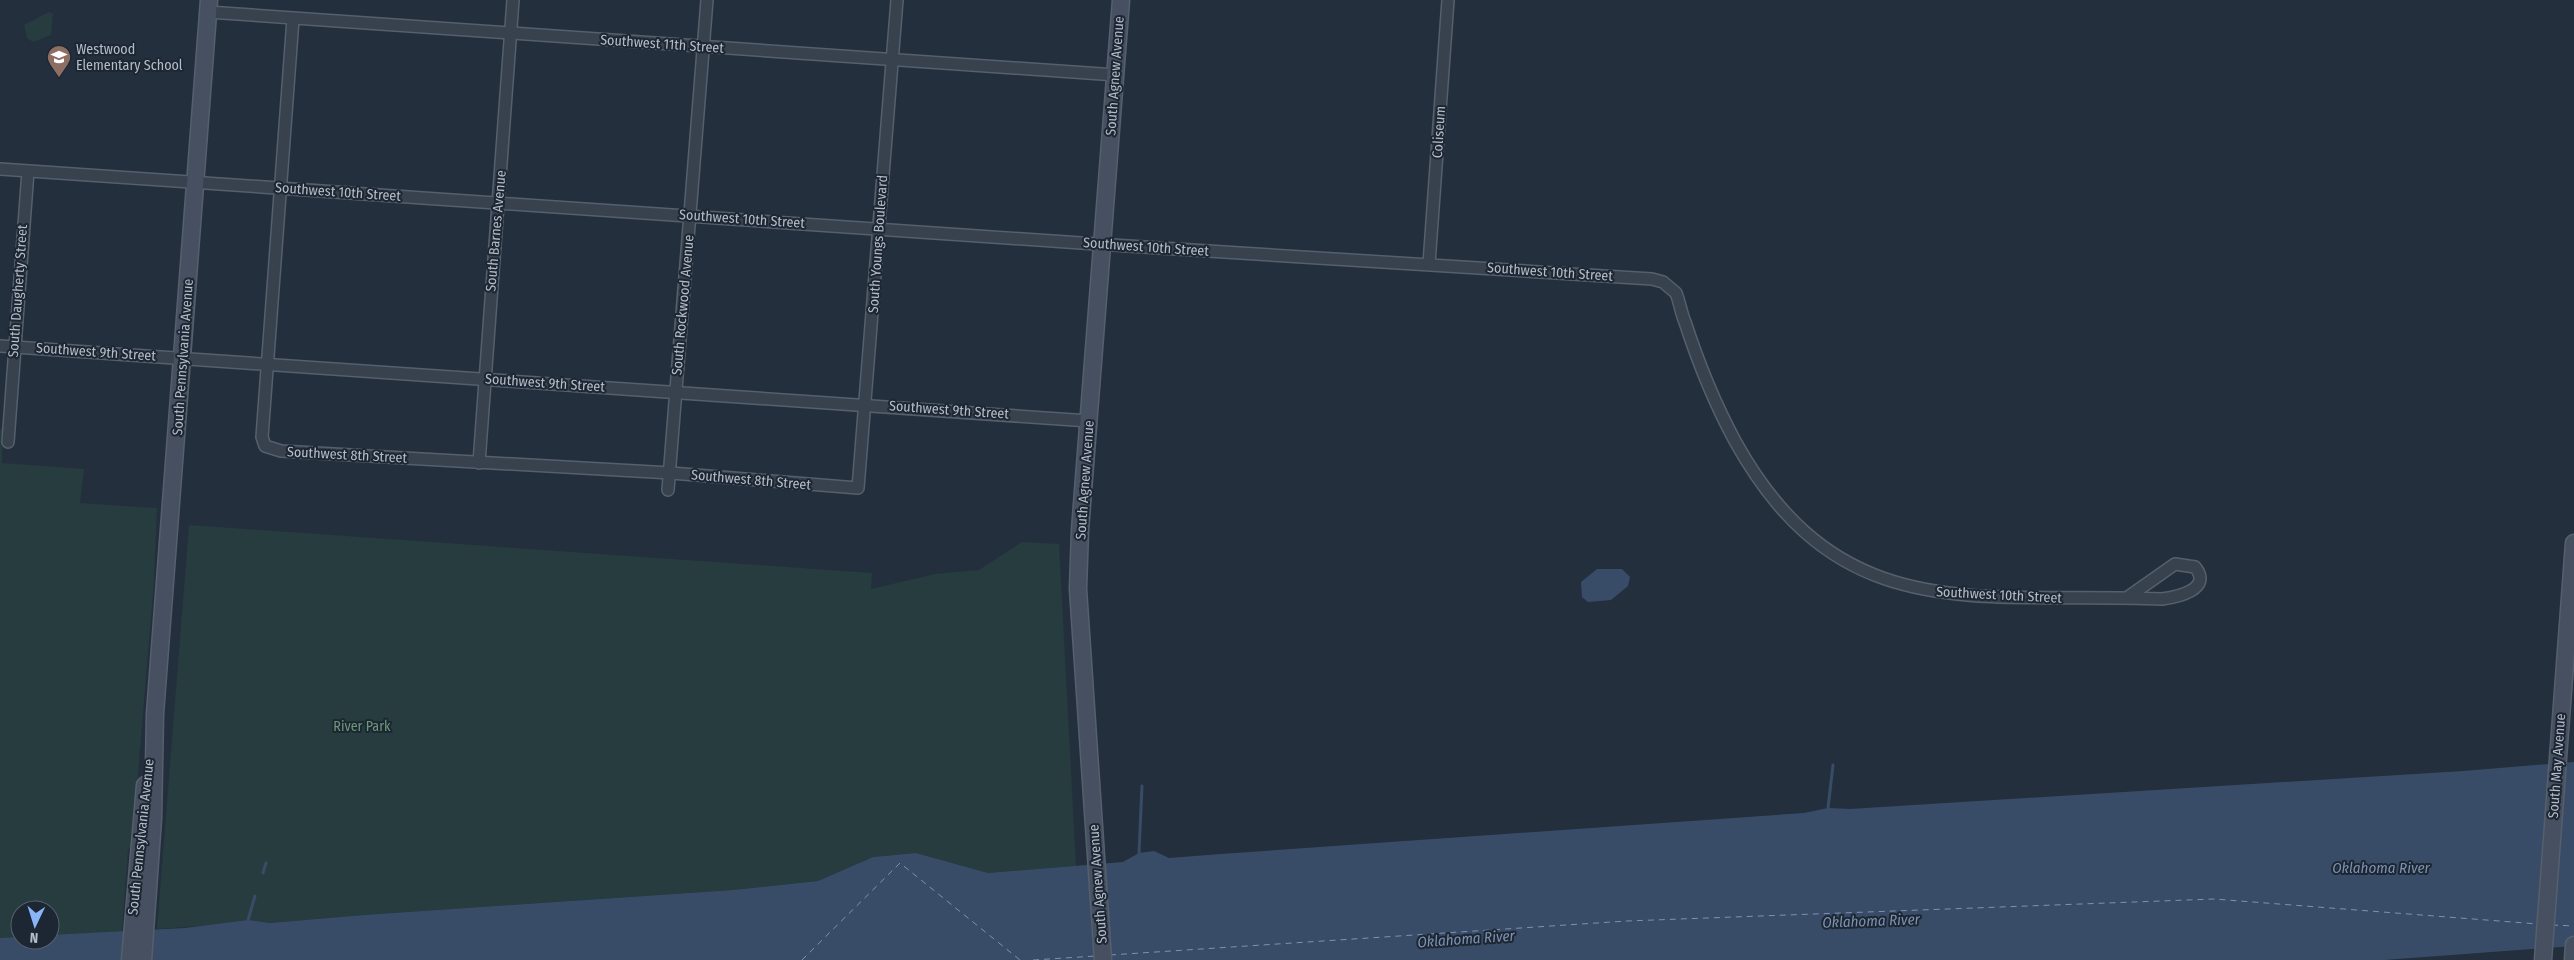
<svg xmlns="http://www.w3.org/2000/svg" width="2574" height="960" font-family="'Fira Sans Condensed',sans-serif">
<rect width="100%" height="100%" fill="#242f3e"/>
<g fill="#263c3f" fill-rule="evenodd">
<polygon points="49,12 53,14 51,35 33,42 27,38 24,25"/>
<path d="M0,429H3L2,463L84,469L80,503L157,508L154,581L132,846L128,850L120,960H0ZM20,910H50V940H20Z"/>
<polygon points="189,525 872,573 871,589 935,574 979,570 1022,542 1059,544 1076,866 988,873 916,853 873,857 818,881 733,890 364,915 270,923 248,920 214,925 157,929"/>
</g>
<g fill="#394c67">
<polygon points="1597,569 1622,569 1630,577 1628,586 1611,600 1588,602 1582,597 1581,582"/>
<polygon points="2574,762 2574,946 2384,960 0,960 0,938 20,937 20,940 50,940 50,935 185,928 248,920 270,923 364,915 733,890 818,881 873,857 916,853 988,873 1123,862 1139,853 1154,851 1169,858 1221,854 1804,813 1828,808 1850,809 2463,771"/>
</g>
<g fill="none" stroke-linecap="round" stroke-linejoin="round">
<g stroke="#394c67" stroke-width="3">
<polyline points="1828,808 1833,765"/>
<polyline points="1139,853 1142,786"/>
<polyline points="263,873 266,863"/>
<polyline points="248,920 255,896"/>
</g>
<g stroke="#7c92b1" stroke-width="1" stroke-dasharray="6 5" stroke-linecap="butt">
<polyline points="2552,925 2574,926"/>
<polyline points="1110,955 1627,921 2214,899 2538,924"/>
<polyline points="802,960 900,863 1020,960"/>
<polyline points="1033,960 1096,956"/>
</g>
<g stroke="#565f6c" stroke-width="14">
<g id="street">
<polyline points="208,12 1116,75"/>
<polyline points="293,19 262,437 265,446 281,451 671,473 858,488 897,0"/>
<path d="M0,169L1081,243L1652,279L1663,282L1676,293C1680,303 1681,313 1685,322C1698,362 1715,404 1735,441C1840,631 1980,591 2162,599C2178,597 2213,589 2195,567L2175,564L2128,597"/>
<polyline points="1429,264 1448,0"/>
<polyline points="0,346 1089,421"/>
<polyline points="8,442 28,171"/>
<polyline points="479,463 513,0"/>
<polyline points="668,490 707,0"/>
</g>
</g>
<g stroke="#565f6c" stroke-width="19">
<g id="secondary">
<polyline points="130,960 145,785"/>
<polyline points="143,960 153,819 155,714 209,0"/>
<polyline points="1103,960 1078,589 1080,530 1121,0"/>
<polyline points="2543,960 2574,543"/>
<polyline points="2573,960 2574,945"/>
</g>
</g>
<use href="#street" stroke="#38414e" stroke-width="11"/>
<use href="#secondary" stroke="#465061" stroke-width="16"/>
</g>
<defs>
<g id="school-pin" transform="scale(1.25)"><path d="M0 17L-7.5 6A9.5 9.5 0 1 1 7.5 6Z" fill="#8d6e63" stroke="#1d2633"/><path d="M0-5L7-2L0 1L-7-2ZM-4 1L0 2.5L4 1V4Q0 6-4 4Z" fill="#fff"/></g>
</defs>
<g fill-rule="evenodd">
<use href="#school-pin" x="59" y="57"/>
</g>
<g text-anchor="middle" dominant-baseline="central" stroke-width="4" stroke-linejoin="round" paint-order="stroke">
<g font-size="14" fill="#b4bcc9" stroke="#1d2633">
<text transform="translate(662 44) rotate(4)">Southwest 11th Street</text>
<text transform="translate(1115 76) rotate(-86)">South Agnew Avenue</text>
<text transform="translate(1439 132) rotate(-86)">Coliseum</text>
<text transform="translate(338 192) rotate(4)">Southwest 10th Street</text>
<text transform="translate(742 219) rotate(4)">Southwest 10th Street</text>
<text transform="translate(496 231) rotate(-85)">South Barnes Avenue</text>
<text transform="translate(878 244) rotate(-86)">South Youngs Boulevard</text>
<text transform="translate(1146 247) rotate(4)">Southwest 10th Street</text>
<text transform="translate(1550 272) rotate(4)">Southwest 10th Street</text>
<text transform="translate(18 291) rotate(-86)">South Daugherty Street</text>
<text transform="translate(683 305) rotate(-85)">South Rockwood Avenue</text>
<text transform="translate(96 352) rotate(4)">Southwest 9th Street</text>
<text transform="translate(183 357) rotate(-86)">South Pennsylvania Avenue</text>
<text transform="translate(545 383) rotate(4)">Southwest 9th Street</text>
<text transform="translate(949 410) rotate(4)">Southwest 9th Street</text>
<text transform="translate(347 455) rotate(3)">Southwest 8th Street</text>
<text transform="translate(751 480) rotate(5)">Southwest 8th Street</text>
<text transform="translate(1085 480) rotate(-86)">South Agnew Avenue</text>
<text transform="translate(1999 595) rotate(3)">Southwest 10th Street</text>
<text transform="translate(2557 766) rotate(-86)">South May Avenue</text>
<text transform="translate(141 837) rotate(-84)">South Pennsylvania Avenue</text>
<text transform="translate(1098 884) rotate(-94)">South Agnew Avenue</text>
</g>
<g font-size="14" fill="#b4bcc9" stroke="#1d2633" text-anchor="start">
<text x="76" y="49">Westwood<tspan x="76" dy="16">Elementary School</tspan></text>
</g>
<g font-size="14" fill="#6b9a76" stroke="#1d2633">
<text x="362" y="726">River Park</text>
</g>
<g font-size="15" font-style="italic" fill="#7c92b1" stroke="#1d2633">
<text x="2381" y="868">Oklahoma River</text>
<text transform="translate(1871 921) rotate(-2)">Oklahoma River</text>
<text transform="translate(1466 939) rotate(-4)">Oklahoma River</text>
</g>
</g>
<g transform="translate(35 925) rotate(184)"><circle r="24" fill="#1d2633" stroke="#59626f"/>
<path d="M0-4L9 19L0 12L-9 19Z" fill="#8ab4f8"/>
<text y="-8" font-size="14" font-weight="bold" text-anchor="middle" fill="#b4bcc9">N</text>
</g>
</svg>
